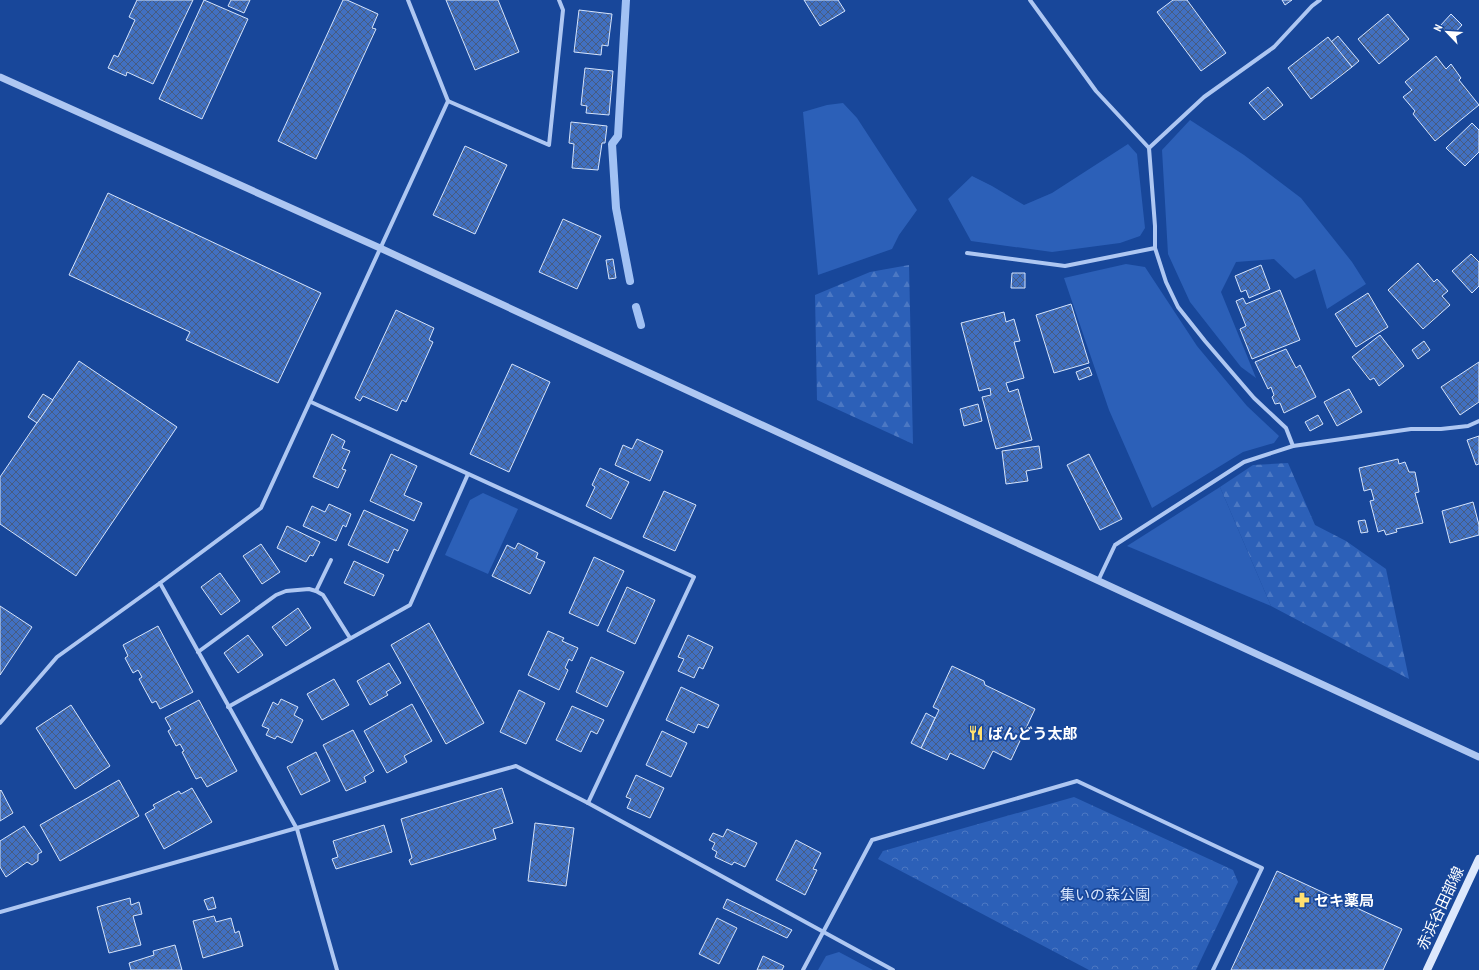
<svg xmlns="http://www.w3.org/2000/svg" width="1479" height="970" font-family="'PT Sans Narrow','Noto Sans JP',sans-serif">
<defs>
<pattern id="forest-firs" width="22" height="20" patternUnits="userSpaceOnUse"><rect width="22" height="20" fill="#2c60b8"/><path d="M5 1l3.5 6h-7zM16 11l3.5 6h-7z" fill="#4c78c3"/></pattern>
<pattern id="park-crowns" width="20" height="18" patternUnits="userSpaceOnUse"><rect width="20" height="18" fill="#2c60b8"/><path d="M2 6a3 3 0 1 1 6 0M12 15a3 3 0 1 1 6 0" fill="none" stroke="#4c78c3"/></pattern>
<pattern id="building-cross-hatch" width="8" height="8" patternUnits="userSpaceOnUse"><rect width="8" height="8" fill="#4170c1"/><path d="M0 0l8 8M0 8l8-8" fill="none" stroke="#475c81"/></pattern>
</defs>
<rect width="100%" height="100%" fill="#18479a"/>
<g fill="#2c60b8">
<polygon points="843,103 857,118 917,210 899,235 892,249 818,275 803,112 827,105"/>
<polygon points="1190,120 1244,155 1301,198 1352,262 1366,284 1327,309 1315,269 1295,279 1274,259 1236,262 1221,292 1256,378 1241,367 1190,302 1168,254 1162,150"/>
<polygon points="1128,144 1137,154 1145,228 1140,236 1120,243 1052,252 971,241 948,199 972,176 992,186 1024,205 1052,193"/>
<polygon points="1126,264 1145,267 1197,346 1247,406 1279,436 1274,443 1243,452 1152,508 1109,410 1064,278"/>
<polygon points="1220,487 1271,606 1127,546"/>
<polygon points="483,493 518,509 488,574 445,555 470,500"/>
<polygon points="839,952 873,970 818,970 826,956"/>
</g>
<g fill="url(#forest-firs)">
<polygon points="909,265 913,444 817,400 815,295 870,272"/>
<polygon points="1288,463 1315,525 1346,541 1386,569 1409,679 1271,606 1220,487 1253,465"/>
</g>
<polygon fill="url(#park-crowns)" points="1074,797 1233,870 1238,882 1196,970 1089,970 878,859 883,851"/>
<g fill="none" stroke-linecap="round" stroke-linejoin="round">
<g stroke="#a1c1f4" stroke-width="8">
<polyline points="626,0 618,136 612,144 616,208 630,281"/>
<polyline points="636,307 641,325"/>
</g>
</g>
<g fill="url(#building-cross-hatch)" stroke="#d5e4fc">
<polygon points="137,0 193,0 153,84 127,72 126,76 108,68 114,55 118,57 135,20 129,17"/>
<polygon points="204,0 248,19 202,119 159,99"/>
<polygon points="231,0 250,0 244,13 228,6"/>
<polygon points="343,0 347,0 378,14 372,28 376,29 316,159 278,141"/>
<polygon points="446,0 498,0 519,52 475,70"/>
<polygon points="804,0 838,0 845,11 820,26"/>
<polygon points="1173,0 1187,0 1226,53 1201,71 1157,12"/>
<polygon points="1282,0 1292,0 1285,5"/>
<polygon points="579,10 612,14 608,46 602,45 601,55 574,52"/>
<polygon points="1388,14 1409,39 1379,64 1358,39"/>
<polygon points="1451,14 1462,25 1452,36 1440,26"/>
<polygon points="1338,36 1359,61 1352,67 1331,42"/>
<polygon points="1328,37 1352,67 1311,99 1288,68"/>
<polygon points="1436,56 1446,69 1451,64 1461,78 1459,80 1479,105 1435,141 1413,114 1415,111 1403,97 1412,90 1405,82"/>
<polygon points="585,68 613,71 609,115 586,113 587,106 581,105"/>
<polygon points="1268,87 1283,105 1264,120 1249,103"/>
<polygon points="571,122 607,126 605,143 602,143 598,170 572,168 574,144 569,143"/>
<polygon points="1472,123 1479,130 1479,152 1465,166 1446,148"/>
<polygon points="465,146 507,165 475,234 433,215"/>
<polygon points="108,193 321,293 278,383 186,340 190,332 69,275"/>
<polygon points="563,219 601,236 577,289 539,272"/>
<polygon points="1471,254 1479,262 1479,286 1472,293 1452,271"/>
<polygon points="613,259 616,278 609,279 606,260"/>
<polygon points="1418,263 1434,282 1437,279 1448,291 1442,296 1450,305 1423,329 1388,290"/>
<polygon points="1261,265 1270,289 1249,298 1246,290 1241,292 1235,276"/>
<polygon points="1012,273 1025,273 1025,288 1011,288"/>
<polygon points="1280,290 1300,340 1252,359 1240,329 1246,326 1236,301 1243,298 1246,304"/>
<polygon points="1368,293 1388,327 1356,347 1335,314"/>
<polygon points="1071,304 1089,363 1054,373 1036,315"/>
<polygon points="396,310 434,328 429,340 433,342 406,402 402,400 397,411 363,396 360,401 355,398"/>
<polygon points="1004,312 1006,322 1014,319 1020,341 1014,342 1024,378 1006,383 1009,392 1018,389 1032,440 996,449 982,397 991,395 990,388 979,391 961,323"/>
<polygon points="1380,335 1404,366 1379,386 1374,378 1370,380 1352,357"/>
<polygon points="1424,341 1430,350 1418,359 1412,350"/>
<polygon points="1286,349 1296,368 1300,365 1316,397 1284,413 1280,403 1275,404 1272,397 1274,395 1271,387 1268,389 1255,362"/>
<polygon points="79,361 177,427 76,576 0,524 0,477"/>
<polygon points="1479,362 1479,402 1460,415 1441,387"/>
<polygon points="512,364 550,382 509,472 470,454"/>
<polygon points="1089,367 1092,375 1079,380 1076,372"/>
<polygon points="1349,389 1362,412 1337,426 1324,402"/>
<polygon points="43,394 53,400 37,423 28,417"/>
<polygon points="978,404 982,421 964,426 960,409"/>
<polygon points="1318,415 1323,424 1310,431 1305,422"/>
<polygon points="332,434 345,441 342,448 350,451 342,469 346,470 338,488 313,477"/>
<polygon points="1479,436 1479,464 1476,465 1467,440"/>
<polygon points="637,439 663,451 650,481 615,465 623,445 632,449"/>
<polygon points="1039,446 1042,468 1026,471 1028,481 1006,484 1002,451"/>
<polygon points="391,454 417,466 404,495 422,503 414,521 370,501"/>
<polygon points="1089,454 1122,519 1100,530 1067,465"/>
<polygon points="1398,459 1399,464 1405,462 1409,472 1415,472 1419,492 1415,493 1423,523 1396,529 1397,532 1386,535 1384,530 1378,532 1370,501 1374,500 1371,489 1364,491 1359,468"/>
<polygon points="600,468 629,482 611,519 586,506 595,487 592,485"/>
<polygon points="664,491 696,505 675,551 643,537"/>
<polygon points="1473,502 1479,525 1479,535 1450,543 1442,511"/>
<polygon points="329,504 351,514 346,527 343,525 336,541 303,526 312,506 325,512"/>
<polygon points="364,510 408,530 398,551 394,549 388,563 348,545"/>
<polygon points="1365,520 1368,532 1361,533 1358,521"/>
<polygon points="287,526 320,542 313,556 310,555 306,562 277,548"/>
<polygon points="518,543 538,553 536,558 545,562 530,594 492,576 507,545 515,549"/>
<polygon points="261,544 280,572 262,584 243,556"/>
<polygon points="594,557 624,571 598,626 569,613"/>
<polygon points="354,561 384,575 374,596 344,583"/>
<polygon points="220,573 240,601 221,615 201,587"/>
<polygon points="627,587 655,600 635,644 607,631"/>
<polygon points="0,606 32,627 0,675"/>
<polygon points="298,608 311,628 286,646 272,627"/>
<polygon points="429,623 484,723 446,744 391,645"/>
<polygon points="158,626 193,692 160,709 156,701 152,703 139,679 142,677 138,670 133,673 125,658 128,656 123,645"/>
<polygon points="548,631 564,638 562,641 578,648 572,661 569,659 565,668 568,670 559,690 528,675"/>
<polygon points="248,635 263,655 238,673 224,653"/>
<polygon points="688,635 713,647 703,669 699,667 694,678 678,671 684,659 678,657"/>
<polygon points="591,657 624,672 607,707 576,692"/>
<polygon points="389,663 401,683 386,692 388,695 370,705 357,681"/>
<polygon points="952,666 984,681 985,685 1035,709 1011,760 993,751 984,769 950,753 947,760 921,748 939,710 933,707"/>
<polygon points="334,679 349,705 322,720 307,694"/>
<polygon points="681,687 719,705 708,728 698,724 694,733 666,720"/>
<polygon points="519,690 545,703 526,744 500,732"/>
<polygon points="281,699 298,707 294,715 303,720 292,743 277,736 275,739 266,735 269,729 262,726 273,702 278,705"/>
<polygon points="199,700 237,771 207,787 201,777 196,779 182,752 184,751 180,744 176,746 168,731 171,729 165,718"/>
<polygon points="412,704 432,741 404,756 407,762 387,773 364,731"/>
<polygon points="71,705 110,766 75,789 36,728"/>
<polygon points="572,706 604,720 597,734 591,731 581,752 556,740"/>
<polygon points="926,713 935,718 921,748 911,743"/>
<polygon points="353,730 374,771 364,777 366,782 346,791 323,745"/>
<polygon points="662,731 687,743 671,777 646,765"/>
<polygon points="316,752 330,781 301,795 287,767"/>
<polygon points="636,775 664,788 650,818 627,808 631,799 626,797"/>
<polygon points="119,780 139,816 60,861 40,825"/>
<polygon points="192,788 212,822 164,849 145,814 155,808 153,805 179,791 181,794"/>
<polygon points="502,788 513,823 493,829 496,839 411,865 409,860 412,858 401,819"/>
<polygon points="1,790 13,813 0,821 0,791"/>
<polygon points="535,823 574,828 566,886 528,881"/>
<polygon points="384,825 392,852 336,869 332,859 338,857 333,841"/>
<polygon points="24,826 42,852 38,854 38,861 32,865 27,862 6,877 0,867 0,841"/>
<polygon points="727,829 757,843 745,867 734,862 732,865 715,857 717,852 712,849 715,843 709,840 713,833 723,837"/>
<polygon points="796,840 821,853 813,869 817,870 805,895 776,880"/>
<polygon points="1277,871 1402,929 1383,970 1231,970"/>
<polygon points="213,897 216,908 208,910 204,900"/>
<polygon points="130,898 131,905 139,902 142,914 133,916 141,945 109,953 97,907"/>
<polygon points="727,899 792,930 787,938 723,908"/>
<polygon points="214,916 216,922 231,918 235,933 239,931 243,946 203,958 193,921"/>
<polygon points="717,918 737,928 719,964 699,954"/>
<polygon points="175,945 182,970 131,970 129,963 154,955 153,951"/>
<polygon points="763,956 784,966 782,970 757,970"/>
</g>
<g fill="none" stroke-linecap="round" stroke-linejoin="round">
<g stroke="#aec7f2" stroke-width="4">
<polyline points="1030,0 1096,91 1149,148 1155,226 1155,248 1166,282 1178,307 1205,341 1254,398 1286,428 1293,446"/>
<polyline points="448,101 549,145 563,10 559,0"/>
<polyline points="1149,148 1204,97 1274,47 1312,6 1320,0"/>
<polyline points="967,253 1065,266 1155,248"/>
<polyline points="311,402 694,577 588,803"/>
<polyline points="1098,581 1115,545 1244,462 1293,446 1411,429 1441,429 1468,426 1479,421"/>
<polyline points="160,583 297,829 337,970"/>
<polyline points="316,591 331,560"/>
<polyline points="198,652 276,595 286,591 309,589 316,591 323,595 350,638"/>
<polyline points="228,707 410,605 468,474"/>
<polyline points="0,723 57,657 160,583 261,508 448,101 408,0"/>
<polyline points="0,912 516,766 588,803 893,970"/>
<polyline points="803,970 872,840 1077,781 1262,868 1213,970"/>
</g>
<polyline stroke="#aec7f2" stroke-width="7" points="0,77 380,248 1479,757"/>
<polyline stroke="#dde8fc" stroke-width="8" points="1427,970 1479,859"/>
</g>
<defs>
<g id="restaurant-bare" transform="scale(1.2)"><path d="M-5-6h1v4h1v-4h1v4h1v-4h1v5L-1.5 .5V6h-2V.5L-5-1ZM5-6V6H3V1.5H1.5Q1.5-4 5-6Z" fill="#ffe06f" stroke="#18479a" stroke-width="2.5" paint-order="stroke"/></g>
<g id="pharmacy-bare" transform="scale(1.2)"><path d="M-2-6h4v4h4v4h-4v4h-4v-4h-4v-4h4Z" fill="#ffe06f" stroke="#18479a" stroke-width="2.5" paint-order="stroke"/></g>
</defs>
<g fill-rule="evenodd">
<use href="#restaurant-bare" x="976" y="733"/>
<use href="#pharmacy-bare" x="1302" y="900"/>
</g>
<g text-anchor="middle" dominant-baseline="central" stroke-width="3.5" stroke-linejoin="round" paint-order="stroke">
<g font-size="15" font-weight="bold" fill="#fff" stroke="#18479a" text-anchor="start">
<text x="988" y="733">ばんどう太郎</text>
<text x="1314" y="900">セキ薬局</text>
</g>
<g font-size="15" fill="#d5e4fc" stroke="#18479a">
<text x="1105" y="894">集いの森公園</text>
</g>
<g font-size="15" fill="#fff" stroke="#18479a">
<text transform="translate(1440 908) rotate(-65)">赤浜谷田部線</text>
</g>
</g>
<g transform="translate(1447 32) rotate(295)" stroke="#18479a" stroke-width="3" paint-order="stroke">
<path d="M0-3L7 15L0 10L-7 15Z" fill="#ffffff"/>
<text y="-6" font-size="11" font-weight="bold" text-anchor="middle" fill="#ffffff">N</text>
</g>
</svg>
